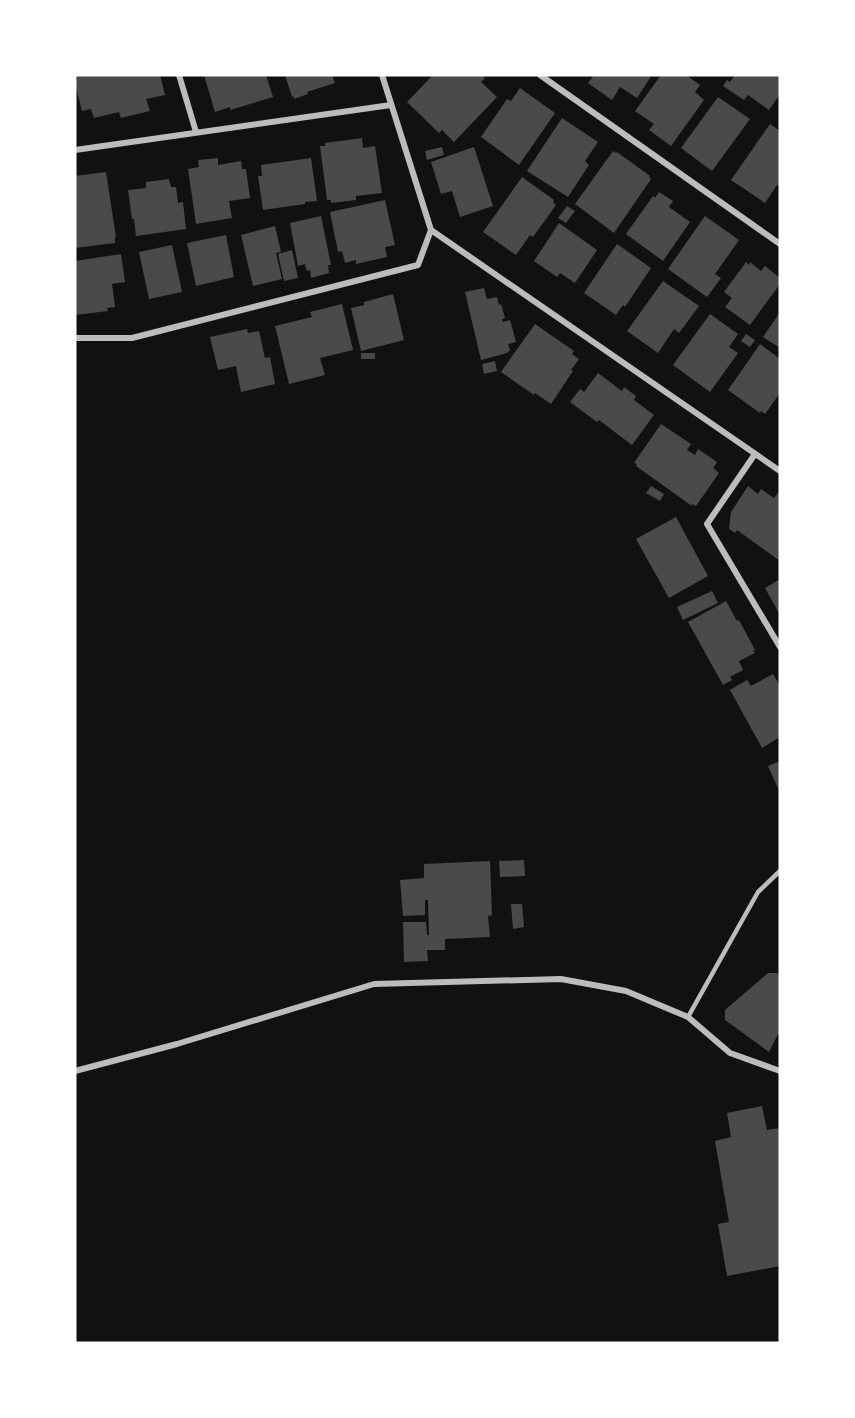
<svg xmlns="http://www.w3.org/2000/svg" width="855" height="1418" font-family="'Sofia Sans Condensed',sans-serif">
<rect width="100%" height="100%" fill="#111"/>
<g fill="#4a4a4a">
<polygon points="76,75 160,75 165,95 146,99 150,111 121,118 119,112 94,118 91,109 82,111 75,84 75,81 77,81"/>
<polygon points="204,75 266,75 273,97 230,110 230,107 215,112"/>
<polygon points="285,75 332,75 335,83 307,92 308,94 294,99 294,96 292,97"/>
<polygon points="433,75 482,75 485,78 481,82 497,97 454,142 442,130 439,133 407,102"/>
<polygon points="594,75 652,75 637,98 620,87 612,100 588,83"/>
<polygon points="661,75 686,75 700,85 695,92 704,100 671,146 649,130 654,124 635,111"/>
<polygon points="735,75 780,75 780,94 769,110 748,95 744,100 723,86 727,80 730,82"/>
<polygon points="520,88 555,113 519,165 481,137 507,99 511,101"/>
<polygon points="718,97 750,119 712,171 681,148"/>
<polygon points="562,118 598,142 585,161 589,165 568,197 527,171"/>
<polygon points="770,124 780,131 780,187 777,185 765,203 731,180"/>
<polygon points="362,138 363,148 375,146 382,193 356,196 356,200 331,203 331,200 327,200 320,146 325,146 325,143"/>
<polygon points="442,147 444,155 427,160 425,151"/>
<polygon points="474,147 493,206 460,217 452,191 441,194 431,162"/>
<polygon points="613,151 616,153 617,152 650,176 649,177 651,179 614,233 575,204"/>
<polygon points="218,158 218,165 241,161 242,169 246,169 250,198 229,201 232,218 196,224 188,169 199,167 198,160"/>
<polygon points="311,158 317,201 305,202 305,204 263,210 258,176 262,176 261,165"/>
<polygon points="106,172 116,237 115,237 115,243 75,248 75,176"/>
<polygon points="522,177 554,200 553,202 556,205 533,237 530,235 516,255 483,232"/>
<polygon points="169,179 171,187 176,187 178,203 183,202 186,229 136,236 134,219 132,219 128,190 146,188 146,182"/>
<polygon points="659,192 673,201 669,207 690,222 663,261 626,234 653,196 655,198"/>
<polygon points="385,200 395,245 385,247 387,257 356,264 356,260 345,263 342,251 338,252 330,212"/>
<polygon points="567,206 575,211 566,223 558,218"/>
<polygon points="321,216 331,265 328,265 329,273 311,278 310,270 307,271 305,264 298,266 290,223"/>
<polygon points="705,216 739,240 715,274 721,278 707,297 668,269"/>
<polygon points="559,223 597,250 575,283 560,273 557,277 534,261"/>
<polygon points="275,226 281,252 276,253 282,279 253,286 241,235"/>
<polygon points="226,235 234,277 196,286 187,243"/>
<polygon points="617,244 651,268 625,307 623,305 616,315 584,293"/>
<polygon points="172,245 182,292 149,299 139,252"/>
<polygon points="292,250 298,278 284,281 278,254"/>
<polygon points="121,254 125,282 112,284 115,307 107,308 108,311 75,315 75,261"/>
<polygon points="746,262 749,265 750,262 761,271 765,266 780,278 780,284 750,325 725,307 732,298 724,292"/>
<polygon points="663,281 699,306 679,333 674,329 658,353 627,331"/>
<polygon points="484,288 487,299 497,297 499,305 501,304 505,318 502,319 503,322 510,320 516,342 508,344 510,350 507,353 481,360 465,292"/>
<polygon points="393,294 404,340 361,351 351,308 364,305 364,302"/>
<polygon points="342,304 353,350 320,358 325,375 289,384 275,326 312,317 310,312"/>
<polygon points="780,312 780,348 763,337"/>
<polygon points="710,314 738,334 729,347 738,353 710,392 673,365"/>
<polygon points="535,324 574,351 572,354 579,359 571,370 573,371 551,404 535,393 534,395 501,372"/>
<polygon points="247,329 248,333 259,331 265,358 270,357 275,384 241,392 236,366 218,370 210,337"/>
<polygon points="746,334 755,340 750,347 741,341"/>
<polygon points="760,344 780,359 780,393 765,414 761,411 760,413 728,390"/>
<rect x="361" y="353" width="14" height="6"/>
<polygon points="495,361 497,371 484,374 482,364"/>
<polygon points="598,373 622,391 624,387 636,396 634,400 654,415 632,445 599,420 597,422 570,402 580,389 584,392"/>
<polygon points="661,424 691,444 687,450 695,455 698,449 717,462 713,468 719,473 696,506 692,504 692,506 636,466 637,464 634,463"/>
<polygon points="651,486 664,494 660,501 646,493"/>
<polygon points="748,486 758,494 761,489 774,498 780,490 780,561 737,530 735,533 729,529 731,512"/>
<polygon points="676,517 708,576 669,598 636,539"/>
<polygon points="780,579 780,615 765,588"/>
<polygon points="712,591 718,603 683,620 677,607"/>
<polygon points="726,601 737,621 739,620 755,650 753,651 755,653 739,661 743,670 730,677 732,680 723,685 688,622"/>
<polygon points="773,674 780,686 780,737 762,748 730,690 747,680 751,686"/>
<polygon points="780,761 780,793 768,766"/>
<polygon points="524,860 525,876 500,877 499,861"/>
<polygon points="490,861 492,915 488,916 490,937 445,939 445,950 427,950 428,961 404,962 403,922 426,922 427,935 429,935 428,900 425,900 425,915 403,916 400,880 424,878 424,864"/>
<polygon points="511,904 522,904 524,927 513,929"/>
<polygon points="768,973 778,973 778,975 780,975 780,1034 778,1034 769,1052 725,1020 725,1010"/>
<polygon points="762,1106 767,1130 780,1128 780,1266 727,1276 718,1224 729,1222 715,1141 731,1137 727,1113"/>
</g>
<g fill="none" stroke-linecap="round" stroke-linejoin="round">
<polyline stroke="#bcbcbc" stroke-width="4.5" points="688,1017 758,892 780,871"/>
<g stroke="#bcbcbc" stroke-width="6">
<polyline points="179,75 196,132"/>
<polyline points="382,75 431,230 780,471"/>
<polyline points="540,75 780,244"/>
<polyline points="75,150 391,105"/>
<polyline points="75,338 132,338 418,265 431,230"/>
<polyline points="755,454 707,524 780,647"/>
<polyline points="75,1071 177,1044 374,984 561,979 626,991 688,1017 730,1053 780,1071"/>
</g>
</g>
<rect width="855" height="1418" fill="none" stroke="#ffffff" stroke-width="153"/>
</svg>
